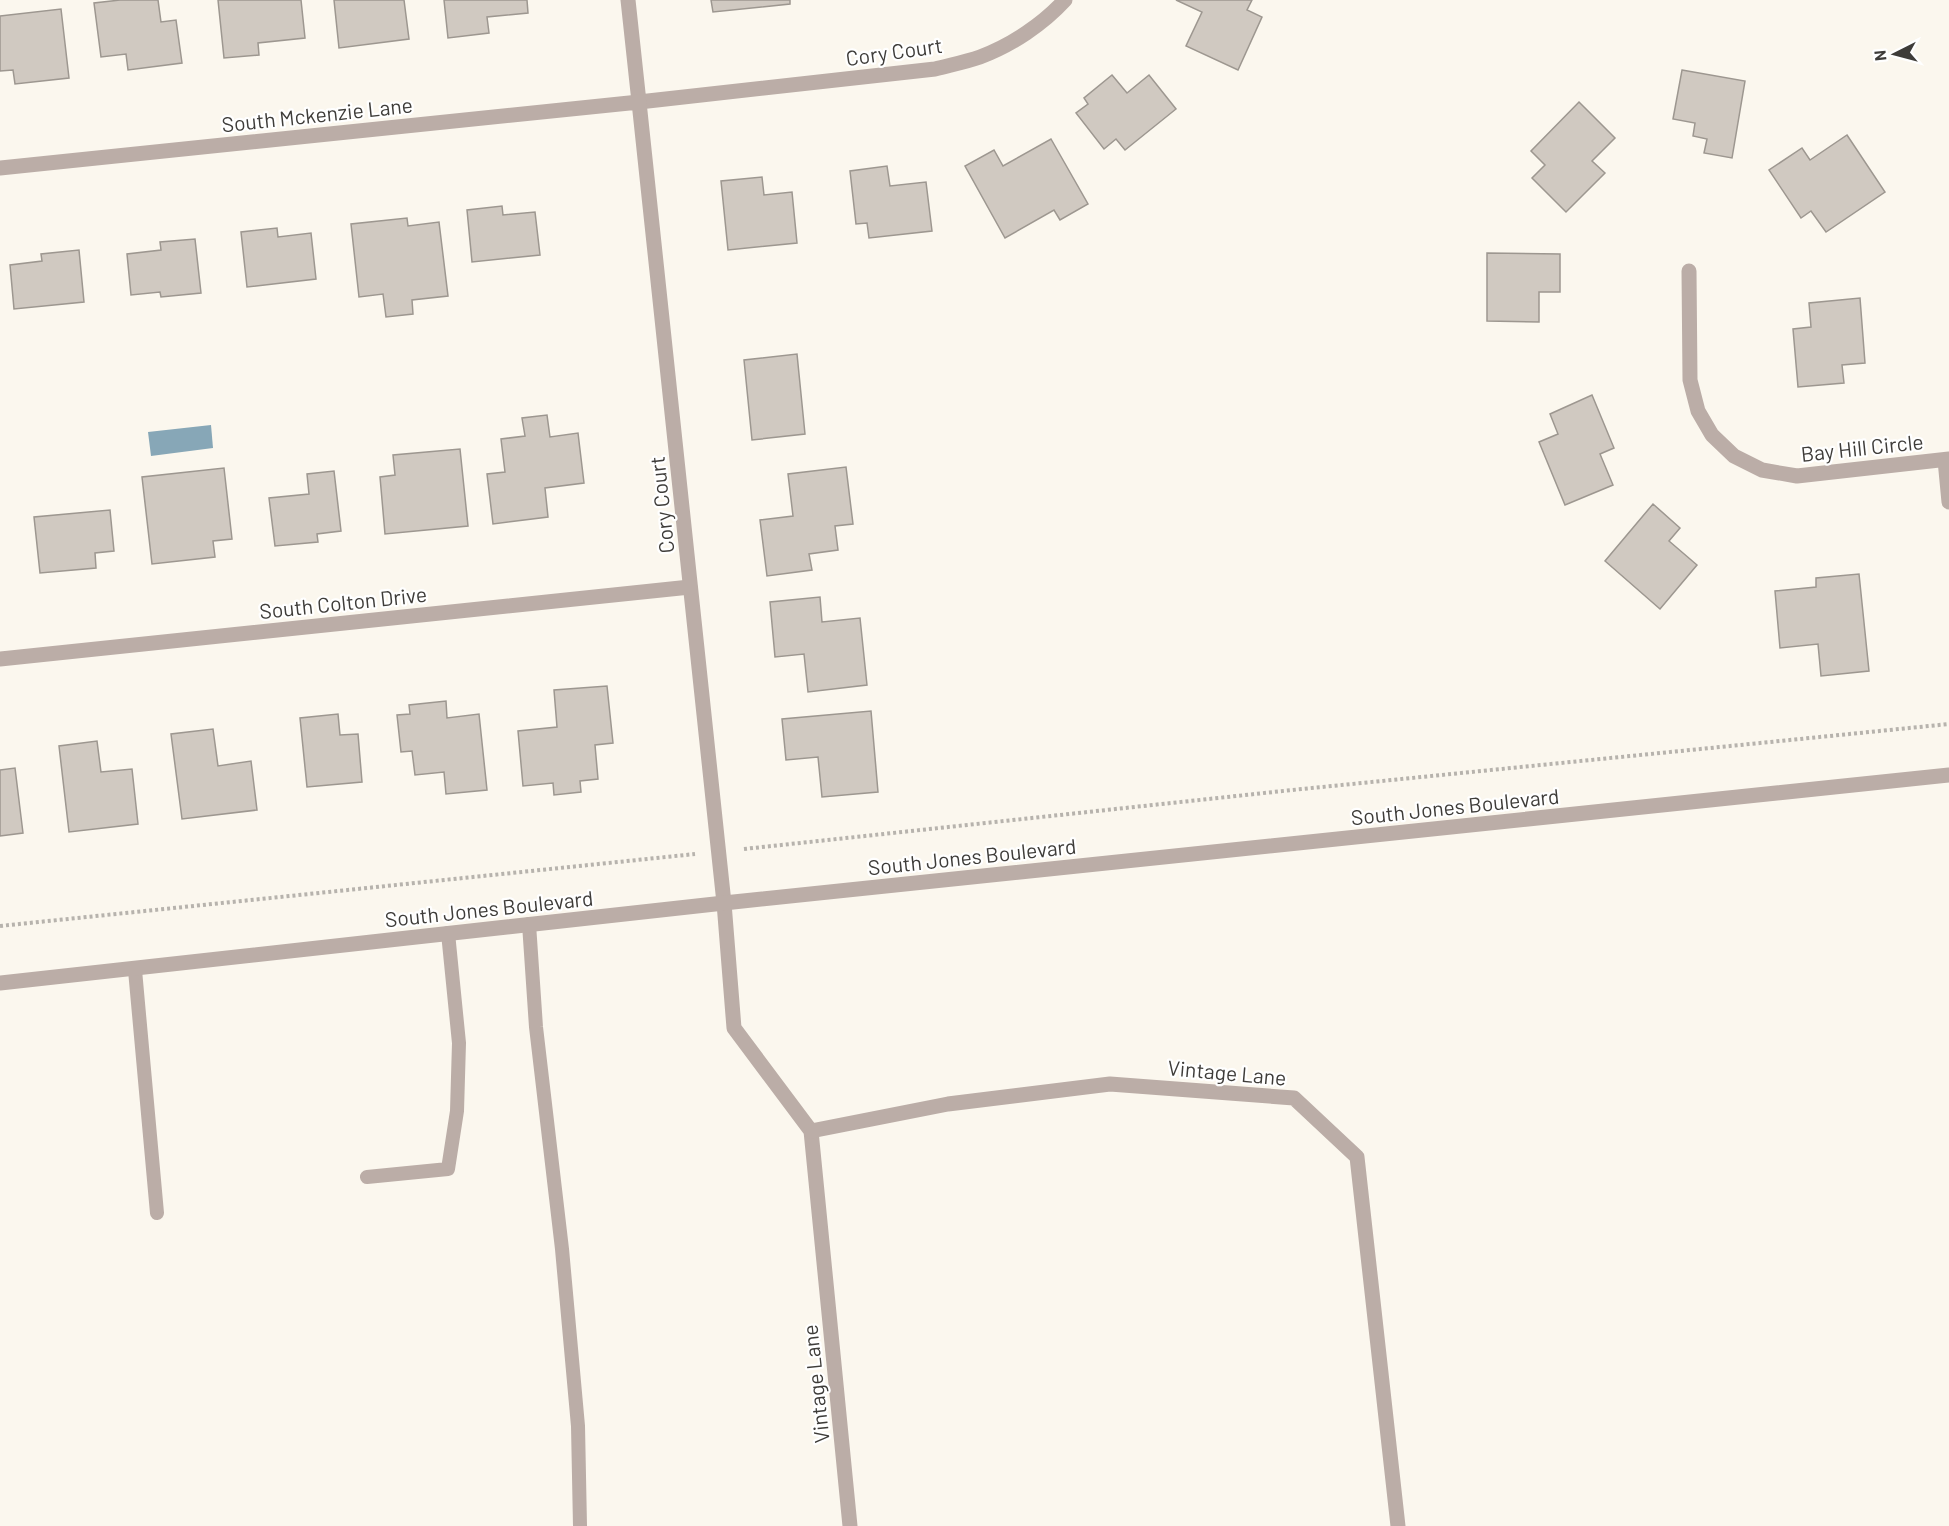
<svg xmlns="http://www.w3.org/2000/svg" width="1949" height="1526" font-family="Barlow,sans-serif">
<rect width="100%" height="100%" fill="#fbf7ee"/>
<polygon fill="#87a7b7" points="211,425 213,448 151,456 148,432"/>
<g fill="#d0c9c1" stroke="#9d9790" stroke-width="1.5">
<polygon points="120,0 158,0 161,22 176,20 182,63 128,70 126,54 101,57 94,3"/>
<polygon points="218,0 301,0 305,38 258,43 259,55 224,58"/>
<polygon points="334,0 404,0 409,39 339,48"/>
<polygon points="444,0 527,0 528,13 487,17 489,33 448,38"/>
<polygon points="711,0 790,0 790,4 713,12"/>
<polygon points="1176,0 1252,0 1247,10 1262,17 1238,70 1186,46 1202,12"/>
<polygon points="61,9 69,78 15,84 13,70 0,71 0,16"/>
<polygon points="1682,70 1745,81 1732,158 1704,153 1707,139 1693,136 1695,123 1673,119"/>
<polygon points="1112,75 1127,93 1149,75 1176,109 1125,150 1116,139 1104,149 1076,113 1088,104 1084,98"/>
<polygon points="1579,102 1615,138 1592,161 1605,173 1566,212 1532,178 1545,165 1531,151"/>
<polygon points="1847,135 1885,192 1826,232 1811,211 1801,218 1769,170 1802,148 1810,160"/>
<polygon points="1051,139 1088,204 1060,220 1054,210 1005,238 965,166 994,150 1003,166"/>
<polygon points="887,166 890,186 926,182 932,231 869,238 867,223 856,224 850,171"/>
<polygon points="762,177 764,195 792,192 797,243 728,250 721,181"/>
<polygon points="502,206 503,215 535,212 540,255 472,262 467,210"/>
<polygon points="407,218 408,226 439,222 448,296 412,300 413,314 386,317 383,294 359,297 351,224"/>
<polygon points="277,228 278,237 311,233 316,279 247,287 241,232"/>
<polygon points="195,239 201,293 161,297 160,292 131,295 127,254 161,250 160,242"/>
<polygon points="79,250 84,302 14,309 10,265 42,261 41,254"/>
<polygon points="1487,253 1560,254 1560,292 1539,292 1539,322 1487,321"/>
<polygon points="1860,298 1865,363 1842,365 1844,383 1798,387 1793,329 1811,327 1809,303"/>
<polygon points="797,354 805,434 752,440 744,360"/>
<polygon points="1592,395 1614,448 1600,454 1613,485 1565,505 1539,442 1558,434 1550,414"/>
<polygon points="547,415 550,437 578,433 584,483 545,488 548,517 493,524 487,474 505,472 501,439 525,436 522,418"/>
<polygon points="460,449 468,526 385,534 380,477 395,475 393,455"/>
<polygon points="846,467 853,524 835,526 838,550 809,554 812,570 767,576 760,520 793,516 788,474"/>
<polygon points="224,468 232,539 213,541 215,557 152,564 142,477"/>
<polygon points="334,471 341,531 317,534 318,542 275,546 269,498 309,494 307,474"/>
<polygon points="1653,504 1680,528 1669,541 1697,565 1660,609 1605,561"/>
<polygon points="110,510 114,551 95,553 96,568 40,573 34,517"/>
<polygon points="1859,574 1869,671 1821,676 1818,644 1780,648 1775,591 1816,587 1816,578"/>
<polygon points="820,597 822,622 860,618 867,685 808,692 804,654 775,657 770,602"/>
<polygon points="607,686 613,743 595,745 598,779 580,781 581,792 554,795 553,783 523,786 518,731 557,727 554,690"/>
<polygon points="446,701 447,718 479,714 487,790 446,794 444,772 415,775 412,751 401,752 397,715 410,714 409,705"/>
<polygon points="871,711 878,792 822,797 818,757 786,760 782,719"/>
<polygon points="338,714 340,735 358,734 362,782 307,787 300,718"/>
<polygon points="213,729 218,766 251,761 257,810 182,819 171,734"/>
<polygon points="97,741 101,772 132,769 138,824 69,832 59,746"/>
<polygon points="15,768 23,833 0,836 0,770"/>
</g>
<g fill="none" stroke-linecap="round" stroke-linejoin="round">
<g stroke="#b7b3ad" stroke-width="4" stroke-dasharray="3 3" stroke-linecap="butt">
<polyline points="744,849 1292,790 1949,724"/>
<polyline points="0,926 695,854"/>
</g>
<g stroke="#bbada7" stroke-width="14">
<polyline points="529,924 536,1027 562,1249 578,1426 580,1526"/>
<polyline points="135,970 157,1213"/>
<polyline points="367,1177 448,1169 457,1111 459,1043 448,933"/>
</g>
<g stroke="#bbada7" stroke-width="15">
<path d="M628,0L639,102L935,69C950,65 966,62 980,57C1012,45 1043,24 1065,0"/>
<polyline points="0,168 639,102 724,903 734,1028 811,1131 850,1526"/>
<polyline points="1689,271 1690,380 1698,411 1712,435 1734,456 1762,470 1797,476 1949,459"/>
<polyline points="1945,460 1949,502"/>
<polyline points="0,659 690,587"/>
<polyline points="811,1131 948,1104 1110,1084 1294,1098 1357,1157 1398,1526"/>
</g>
<polyline stroke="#bbada7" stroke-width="15" points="0,983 724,903 1949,775"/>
</g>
<g text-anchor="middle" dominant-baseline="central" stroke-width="4.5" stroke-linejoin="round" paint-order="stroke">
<g font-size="21" fill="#3e3c39" stroke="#fff">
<text transform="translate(894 51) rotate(-8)">Cory Court</text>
<text transform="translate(317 114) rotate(-6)">South Mckenzie Lane</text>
<text transform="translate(1862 447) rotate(-6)">Bay Hill Circle</text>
<text transform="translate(661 505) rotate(-96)">Cory Court</text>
<text transform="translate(343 602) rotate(-6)">South Colton Drive</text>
<text transform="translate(1455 806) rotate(-6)">South Jones Boulevard</text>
<text transform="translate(972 856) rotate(-6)">South Jones Boulevard</text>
<text transform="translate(489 908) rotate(-6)">South Jones Boulevard</text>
<text transform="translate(1227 1072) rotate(5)">Vintage Lane</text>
<text transform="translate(815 1384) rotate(-96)">Vintage Lane</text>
</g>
</g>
<g transform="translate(1895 54) rotate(264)" stroke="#ffffff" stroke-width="4.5" paint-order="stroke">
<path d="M0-4.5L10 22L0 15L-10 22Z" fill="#3e3c39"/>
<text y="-9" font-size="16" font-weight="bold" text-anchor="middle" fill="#3e3c39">N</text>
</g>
</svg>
